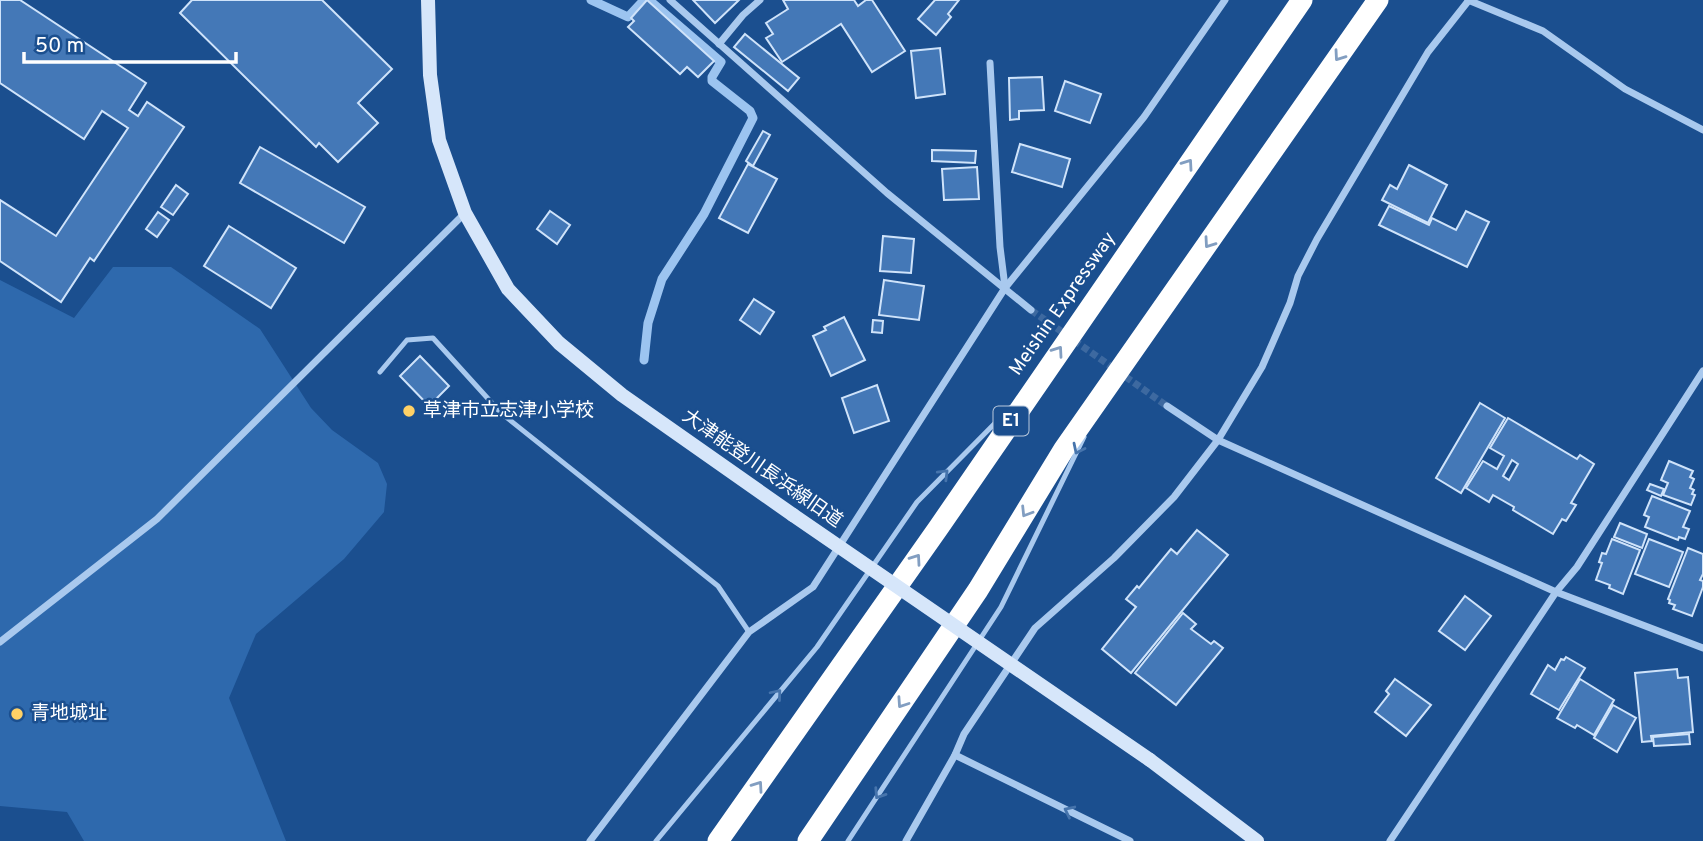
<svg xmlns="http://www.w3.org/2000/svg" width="1703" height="841" font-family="Overpass,'Noto Sans JP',sans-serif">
<rect width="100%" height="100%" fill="#1b4f8f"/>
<polygon fill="#2e69ad" points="113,267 171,267 260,329 311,408 332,430 378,463 387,484 384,512 344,559 256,634 229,698 286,841 84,841 67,812 0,806 0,280 74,318"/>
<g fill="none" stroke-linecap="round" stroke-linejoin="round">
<g stroke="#9cc4f0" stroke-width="9">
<polyline points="591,0 628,17 644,0"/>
<polyline points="644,360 648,323 662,279 704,214 753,118 750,111 712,81 712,77 721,62 649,0"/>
</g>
</g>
<g fill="#4478b7" stroke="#cfe3fa" stroke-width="2" fill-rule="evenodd">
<polygon points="0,0 20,0 146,83 129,110 138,116 147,102 184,127 94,261 90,258 61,302 0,261 0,200 56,236 128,128 102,111 84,139 0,83"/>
<polygon points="192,0 322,0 392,69 358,103 378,123 338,162 319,143 316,147 180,13"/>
<polygon points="647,0 714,61 698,77 687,67 680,74 628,27 634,21 631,18"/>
<polygon points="693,0 739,0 715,23"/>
<polygon points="783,0 854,0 858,6 866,0 872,0 905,51 872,72 841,24 782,62 766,38 773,34 766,23 788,9"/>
<polygon points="935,0 959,0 948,14 951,17 936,35 918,19"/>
<polygon points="745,34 799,78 788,91 734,47"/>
<polygon points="940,48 945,94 916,98 911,51"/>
<polygon points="1042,77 1044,110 1019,111 1019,119 1010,120 1009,78"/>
<polygon points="1065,81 1101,94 1090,123 1055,111"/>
<polygon points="763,131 770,135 753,166 746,161"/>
<polygon points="1020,144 1070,159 1062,187 1012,172"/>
<polygon points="260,147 365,207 344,243 240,183"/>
<polygon points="932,150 976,151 975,163 932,161"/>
<polygon points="748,164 777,179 748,233 719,218"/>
<polygon points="1409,165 1447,185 1428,223 1382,200 1390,185 1397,189"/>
<polygon points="977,167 979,199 944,200 942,169"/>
<polygon points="176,185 188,194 173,215 161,207"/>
<polygon points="1389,206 1429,225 1432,218 1456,230 1466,211 1489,222 1467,267 1379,225"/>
<polygon points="550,211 570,225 557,244 537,229"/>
<polygon points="158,212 169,220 157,237 146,229"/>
<polygon points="229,226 296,268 271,308 204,266"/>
<polygon points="883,236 914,239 911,273 880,271"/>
<polygon points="884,280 924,286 919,320 879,315"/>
<polygon points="754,299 774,312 760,334 740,320"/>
<polygon points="844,317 865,360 831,376 813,336 826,330 824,327"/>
<polygon points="873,320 883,321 882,333 872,332"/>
<polygon points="420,356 449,386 429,406 400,376"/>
<polygon points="877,385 889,421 854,433 842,398"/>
<polygon points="1480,403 1505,418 1461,493 1436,478"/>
<path d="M1508,418L1577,459L1580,455L1594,464L1571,503L1576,505L1566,521L1562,519L1553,534L1513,510L1514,507L1493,495L1489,502L1466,488L1483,461L1497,469L1504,456L1490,448ZM1512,460L1518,464L1509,480L1503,476Z"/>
<polygon points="1669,461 1693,471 1690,477 1694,479 1690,488 1694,490 1692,494 1695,495 1691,505 1663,495 1668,483 1661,480"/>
<polygon points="1650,484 1664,489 1661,496 1647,490"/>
<polygon points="1652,496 1690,511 1683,527 1689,529 1685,539 1679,537 1678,540 1645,527 1649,517 1644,515"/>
<polygon points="1620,523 1647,534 1642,548 1614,537"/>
<polygon points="1197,530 1228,555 1131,673 1102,649 1136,607 1126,599 1137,586 1139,588 1171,549 1177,554"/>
<polygon points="1612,539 1640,550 1623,594 1609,588 1610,585 1596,580 1602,563 1599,562 1602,553 1606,554"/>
<polygon points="1649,539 1683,552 1669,587 1635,574"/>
<polygon points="1688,548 1703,554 1703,574 1700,580 1703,581 1703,587 1692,616 1673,609 1675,605 1669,603 1670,600 1668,599"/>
<polygon points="1465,596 1491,616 1465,650 1439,631"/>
<polygon points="1183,613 1196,624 1191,629 1211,644 1214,641 1223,648 1176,705 1135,673"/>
<polygon points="1566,657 1585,668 1559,710 1531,694 1548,665 1555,670 1561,659 1564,660"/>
<polygon points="1677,669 1678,678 1688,677 1693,732 1651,736 1652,741 1642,742 1635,673"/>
<polygon points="1395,679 1431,705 1406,736 1375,712 1389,694 1386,691"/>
<polygon points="1580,679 1614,700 1594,735 1577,725 1575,728 1557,718"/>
<polygon points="1613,705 1636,718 1617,752 1594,738"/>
<polygon points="1689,734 1690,744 1654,746 1653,737"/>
</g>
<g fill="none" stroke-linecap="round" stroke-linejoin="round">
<polyline stroke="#3d69a0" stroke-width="7" stroke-dasharray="7 3.5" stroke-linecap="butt" points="1031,310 1167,406"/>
<g stroke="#a9c9ee" stroke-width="5">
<polyline points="380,372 407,340 433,338 501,413 718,586 749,632"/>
<polyline points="656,841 817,647 917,502 1010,408"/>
<polyline points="848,841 1001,607 1084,437"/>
</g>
<g stroke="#a9c9ee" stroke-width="7">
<polyline points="670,0 887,193 1031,310"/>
<polyline points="1468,0 1543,31 1625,89 1703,130"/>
<polyline points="719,44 743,15 760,0"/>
<polyline points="990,63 1000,247 1005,287"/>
<polyline points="1167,406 1218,440 1556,592 1703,648"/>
<polyline points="0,642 157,519 464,214"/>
<polyline points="955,755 1130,841"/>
<polyline points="590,841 749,632 813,587 1005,288 1144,117 1225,0"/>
<polyline points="906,841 955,755 964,734 1035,628 1114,558 1174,497 1218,440 1262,367 1290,303 1298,276 1317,239 1428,52 1469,0"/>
<polyline points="1390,841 1556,592 1577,567 1703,371"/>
</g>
<g stroke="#d6e6fa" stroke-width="14">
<polyline points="428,0 430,75 439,140 465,213 508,289 559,343 622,395 793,515"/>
<polyline points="1150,760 1257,841"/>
</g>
<g stroke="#fff" stroke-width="21">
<polyline points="718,841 939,527 1302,0"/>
<polyline points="808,841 978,590 1064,449 1378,0"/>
</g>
<polyline stroke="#d6e6fa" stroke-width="14" points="793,515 1150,760"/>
</g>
<defs><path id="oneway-chevron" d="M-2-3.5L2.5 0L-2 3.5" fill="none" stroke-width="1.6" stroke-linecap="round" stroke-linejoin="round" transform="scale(1.75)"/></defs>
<g stroke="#829ec1">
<use href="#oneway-chevron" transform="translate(1339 56) rotate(125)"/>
<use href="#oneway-chevron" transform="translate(1188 164) rotate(-55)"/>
<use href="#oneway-chevron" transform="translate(1209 243) rotate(125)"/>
<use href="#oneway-chevron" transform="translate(1058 351) rotate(-55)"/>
<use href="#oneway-chevron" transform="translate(1026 512) rotate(122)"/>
<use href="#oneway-chevron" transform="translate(916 559) rotate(-55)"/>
<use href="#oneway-chevron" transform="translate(902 703) rotate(124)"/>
<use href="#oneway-chevron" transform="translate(758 786) rotate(-55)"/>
</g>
<g stroke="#4674ac">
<use href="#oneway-chevron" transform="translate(1078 449) rotate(116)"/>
<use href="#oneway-chevron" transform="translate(944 474) rotate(-45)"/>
<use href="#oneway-chevron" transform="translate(777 694) rotate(-50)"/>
<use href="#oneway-chevron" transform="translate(879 794) rotate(123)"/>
<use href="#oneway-chevron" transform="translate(1069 811) rotate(-154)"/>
</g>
<g fill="#ffd166" stroke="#1b4f8f" stroke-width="2.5">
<circle cx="409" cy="411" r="7"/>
<circle cx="17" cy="714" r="7"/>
</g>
<g text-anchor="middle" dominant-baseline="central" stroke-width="5" stroke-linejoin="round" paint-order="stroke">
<rect fill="#1b4f8f" stroke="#bbcadd" stroke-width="2" x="993.5" y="406.5" width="35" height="29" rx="5"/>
<g font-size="18" font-weight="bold" fill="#fff">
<text x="1011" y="421">E1</text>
</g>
<g font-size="19" fill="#fff" stroke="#1b4f8f">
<text transform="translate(1063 304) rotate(-55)">Meishin Expressway</text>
<text transform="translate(762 469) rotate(35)">大津能登川長浜線旧道</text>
</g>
<g font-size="19" fill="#fff" stroke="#1b4f8f" text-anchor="start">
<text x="423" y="411">草津市立志津小学校</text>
<text x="31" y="714">青地城址</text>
</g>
</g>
<path d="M24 52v10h212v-10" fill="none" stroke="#ffffff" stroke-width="3.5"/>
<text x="35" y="52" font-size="21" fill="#ffffff" stroke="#1b4f8f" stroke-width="5" paint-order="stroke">50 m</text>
</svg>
